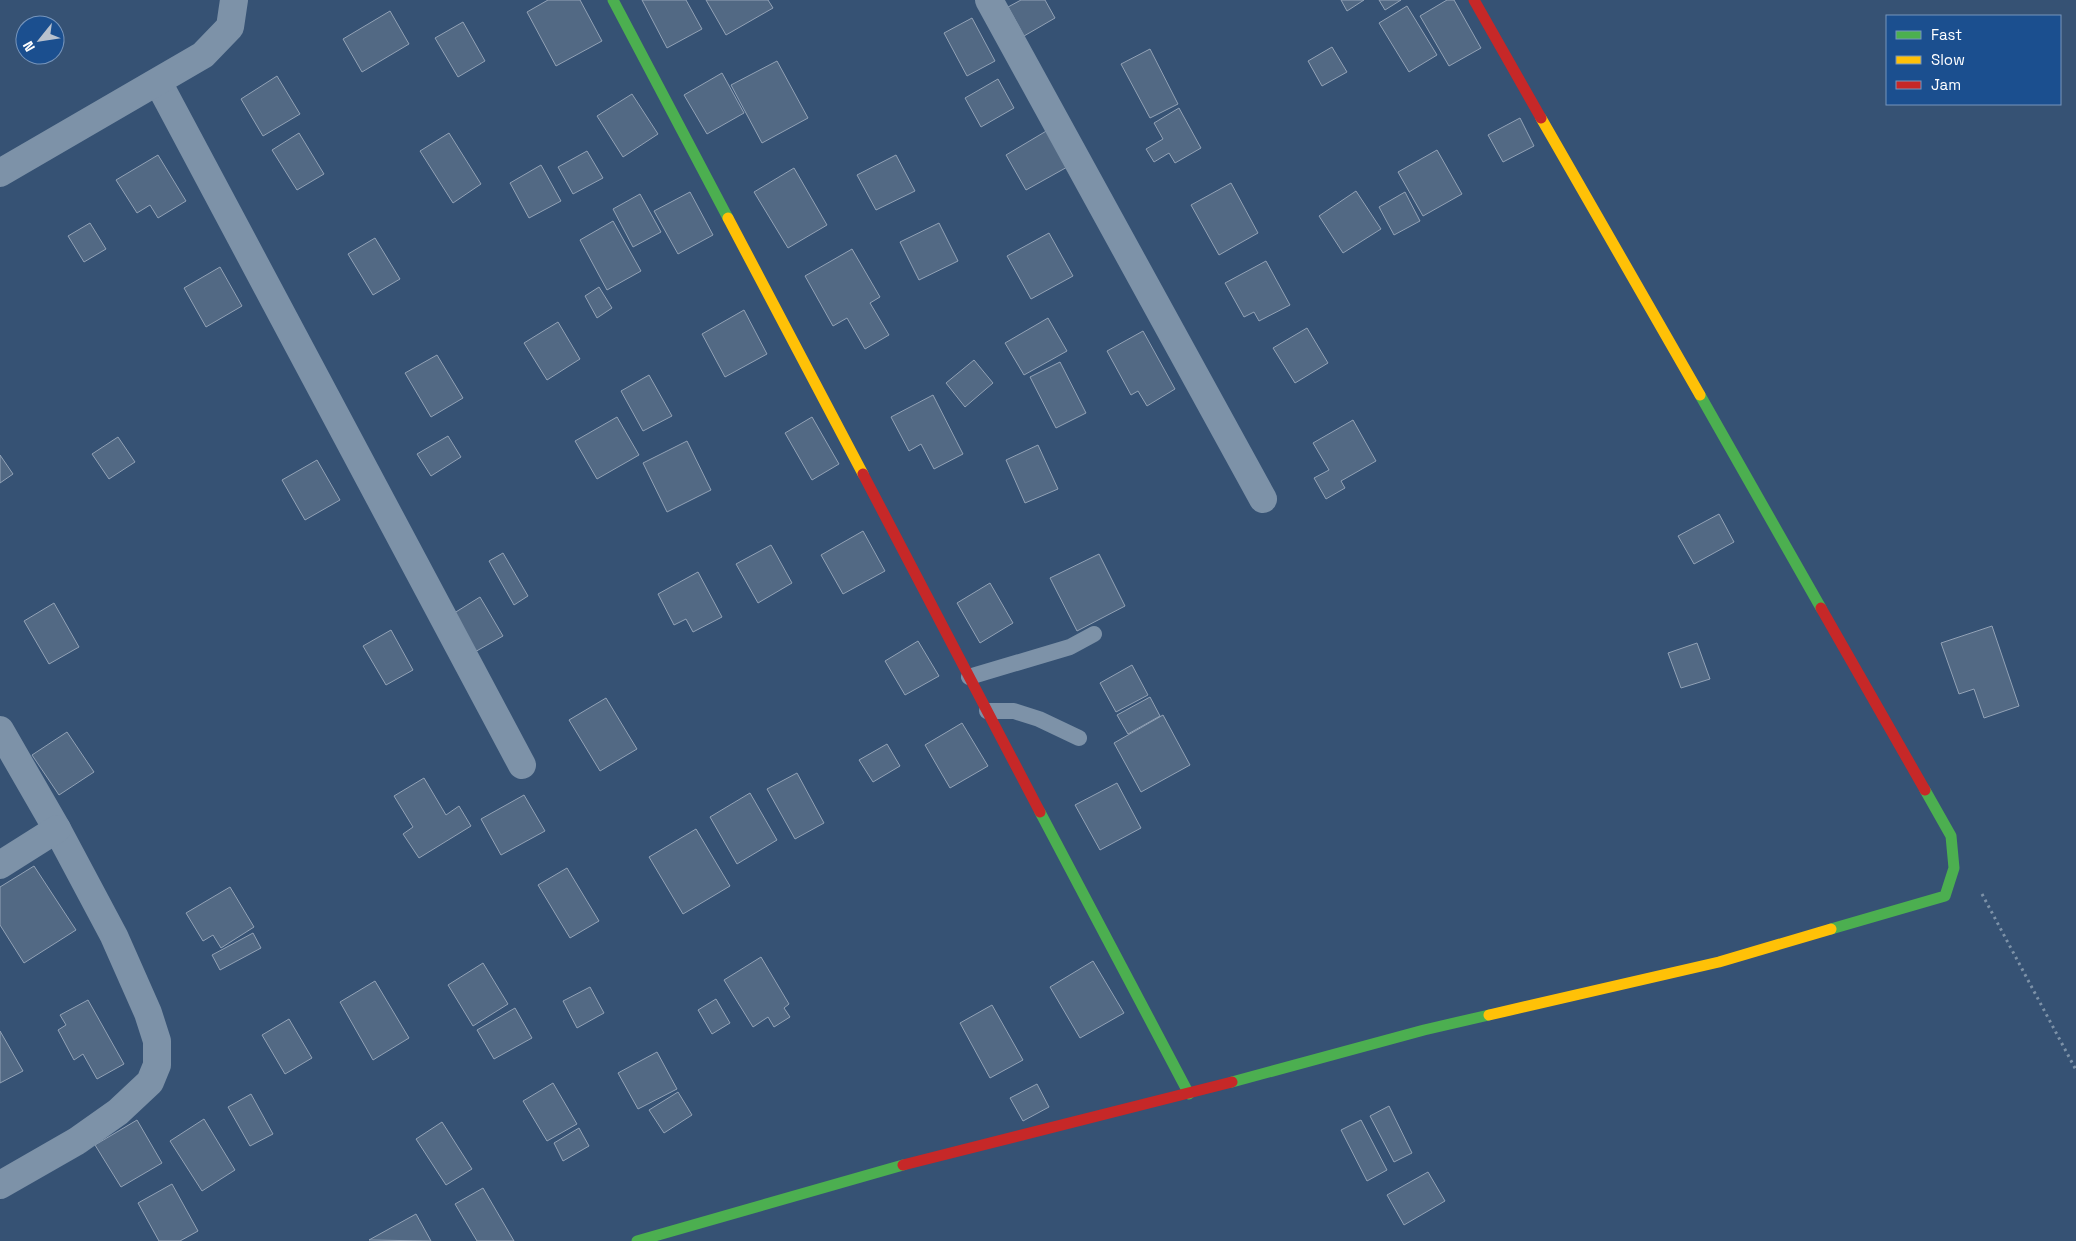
<svg xmlns="http://www.w3.org/2000/svg" width="2076" height="1241" font-family="'Space Grotesk',sans-serif">
<rect width="100%" height="100%" fill="#365274"/>
<g fill="#526984" stroke="#92a2b6">
<polygon points="548,0 580,0 602,41 556,66 527,12"/>
<polygon points="642,0 686,0 702,29 667,48"/>
<polygon points="706,0 768,0 773,8 726,35"/>
<polygon points="1021,0 1045,0 1055,18 1024,36 1008,7"/>
<polygon points="1341,0 1364,0 1347,11"/>
<polygon points="1379,0 1401,0 1385,10"/>
<polygon points="1447,0 1454,0 1481,48 1449,66 1420,16"/>
<polygon points="1407,6 1437,55 1409,72 1379,23"/>
<polygon points="390,11 409,44 362,72 343,39"/>
<polygon points="972,18 995,61 967,76 944,33"/>
<polygon points="463,22 485,61 458,77 435,38"/>
<polygon points="1332,47 1347,72 1322,86 1308,61"/>
<polygon points="1150,49 1178,104 1150,118 1121,64"/>
<polygon points="777,61 808,118 762,143 731,85"/>
<polygon points="722,73 744,113 707,134 684,95"/>
<polygon points="277,76 300,114 263,136 241,99"/>
<polygon points="998,79 1014,108 981,127 965,98"/>
<polygon points="632,94 658,134 623,157 597,116"/>
<polygon points="1179,108 1201,148 1175,163 1169,153 1154,162 1146,149 1163,139 1154,123"/>
<polygon points="1520,118 1534,146 1503,162 1488,135"/>
<polygon points="1048,130 1069,166 1026,190 1006,155"/>
<polygon points="299,133 324,174 297,190 272,150"/>
<polygon points="449,133 481,184 453,203 420,151"/>
<polygon points="1437,150 1462,194 1423,216 1398,172"/>
<polygon points="587,151 603,178 573,194 558,167"/>
<polygon points="158,155 186,201 158,218 150,205 137,213 116,180"/>
<polygon points="896,155 915,191 876,210 857,175"/>
<polygon points="541,165 561,201 529,218 510,183"/>
<polygon points="794,168 827,225 788,248 754,192"/>
<polygon points="1231,183 1258,233 1219,255 1191,205"/>
<polygon points="1356,191 1381,229 1343,253 1319,216"/>
<polygon points="690,192 713,235 678,254 654,211"/>
<polygon points="1405,192 1420,221 1394,235 1379,207"/>
<polygon points="640,194 661,232 633,247 613,209"/>
<polygon points="613,221 641,271 607,290 580,240"/>
<polygon points="90,223 106,249 84,262 68,236"/>
<polygon points="939,223 958,261 919,280 900,242"/>
<polygon points="1049,233 1073,276 1031,299 1007,256"/>
<polygon points="375,238 400,279 373,295 348,254"/>
<polygon points="852,249 880,297 870,303 889,335 865,349 847,318 833,326 805,276"/>
<polygon points="1266,261 1290,305 1259,321 1254,312 1244,317 1225,283"/>
<polygon points="220,267 242,306 206,327 184,288"/>
<polygon points="599,287 612,308 597,318 585,296"/>
<polygon points="744,310 767,354 725,377 702,334"/>
<polygon points="1048,318 1067,351 1024,375 1005,343"/>
<polygon points="558,322 580,359 547,380 524,343"/>
<polygon points="1307,328 1328,363 1295,383 1273,348"/>
<polygon points="1143,331 1175,389 1147,406 1138,391 1131,395 1107,351"/>
<polygon points="437,355 463,398 431,417 405,373"/>
<polygon points="974,360 993,383 965,407 946,383"/>
<polygon points="1060,362 1086,413 1056,428 1030,377"/>
<polygon points="649,375 672,416 643,431 621,391"/>
<polygon points="933,395 963,454 934,469 921,444 909,451 891,417"/>
<polygon points="617,417 639,455 597,479 575,441"/>
<polygon points="812,417 839,464 812,480 785,433"/>
<polygon points="1353,420 1376,461 1341,481 1345,488 1326,499 1314,478 1329,470 1313,443"/>
<polygon points="448,436 461,457 431,476 417,454"/>
<polygon points="118,437 135,462 109,479 92,454"/>
<polygon points="687,441 711,490 667,512 643,463"/>
<polygon points="1038,445 1058,489 1025,503 1006,460"/>
<polygon points="0,455 13,474 0,483"/>
<polygon points="317,460 340,500 305,520 282,480"/>
<polygon points="1719,514 1734,542 1694,564 1678,536"/>
<polygon points="863,531 885,571 843,594 821,555"/>
<polygon points="771,545 792,583 758,603 736,564"/>
<polygon points="503,553 528,596 514,605 489,561"/>
<polygon points="1099,554 1125,606 1077,631 1050,578"/>
<polygon points="698,572 722,617 693,632 686,619 674,625 658,594"/>
<polygon points="990,583 1013,623 980,643 957,603"/>
<polygon points="480,597 503,636 473,653 451,615"/>
<polygon points="54,603 79,647 49,664 24,621"/>
<polygon points="1992,626 2019,706 1984,718 1974,689 1959,694 1941,643"/>
<polygon points="391,630 413,670 386,685 363,646"/>
<polygon points="918,641 939,676 905,695 885,661"/>
<polygon points="1697,643 1710,679 1681,688 1668,653"/>
<polygon points="1132,665 1148,695 1116,712 1100,683"/>
<polygon points="1150,697 1160,716 1128,734 1117,715"/>
<polygon points="606,698 637,749 600,771 569,720"/>
<polygon points="1163,715 1190,765 1141,792 1114,743"/>
<polygon points="962,723 988,766 950,788 925,745"/>
<polygon points="67,732 94,772 59,795 32,755"/>
<polygon points="887,744 900,766 873,782 859,760"/>
<polygon points="797,773 824,823 795,839 767,789"/>
<polygon points="424,778 446,815 459,806 471,826 419,858 403,834 413,827 394,796"/>
<polygon points="1117,783 1141,828 1100,850 1075,805"/>
<polygon points="750,793 777,840 737,864 710,817"/>
<polygon points="524,795 545,831 501,855 481,819"/>
<polygon points="696,829 730,886 683,914 649,857"/>
<polygon points="34,866 76,930 24,963 0,925 0,887"/>
<polygon points="567,868 599,921 570,938 538,885"/>
<polygon points="230,887 254,927 221,948 213,935 203,941 186,913"/>
<polygon points="253,933 261,948 220,970 212,955"/>
<polygon points="761,957 789,1004 784,1008 790,1017 774,1027 768,1017 753,1027 724,980"/>
<polygon points="1093,961 1124,1013 1080,1038 1050,987"/>
<polygon points="483,963 508,1004 473,1026 448,985"/>
<polygon points="375,981 409,1038 373,1060 340,1002"/>
<polygon points="590,987 604,1013 577,1028 563,1001"/>
<polygon points="716,999 730,1023 712,1034 698,1010"/>
<polygon points="88,1000 124,1064 97,1079 83,1054 74,1060 58,1030 66,1025 60,1015"/>
<polygon points="992,1005 1023,1060 990,1078 960,1023"/>
<polygon points="515,1008 532,1038 494,1059 477,1030"/>
<polygon points="289,1019 312,1058 285,1074 262,1035"/>
<polygon points="0,1031 23,1071 0,1083"/>
<polygon points="657,1052 677,1089 638,1109 618,1073"/>
<polygon points="553,1083 577,1124 547,1141 523,1101"/>
<polygon points="1037,1084 1049,1107 1023,1121 1010,1098"/>
<polygon points="678,1092 692,1115 664,1133 649,1110"/>
<polygon points="251,1094 273,1134 250,1146 228,1107"/>
<polygon points="1389,1106 1412,1153 1394,1162 1370,1116"/>
<polygon points="204,1119 235,1170 202,1191 170,1141"/>
<polygon points="137,1120 162,1163 121,1187 95,1145"/>
<polygon points="1361,1120 1387,1170 1367,1181 1341,1130"/>
<polygon points="442,1122 472,1169 446,1185 416,1139"/>
<polygon points="579,1128 589,1146 563,1161 554,1143"/>
<polygon points="1428,1172 1445,1201 1404,1225 1387,1195"/>
<polygon points="172,1184 198,1231 180,1241 159,1241 138,1203"/>
<polygon points="483,1188 514,1241 477,1241 455,1204"/>
<polygon points="416,1214 431,1241 369,1240"/>
</g>
<g fill="none" stroke-linecap="round" stroke-linejoin="round">
<polyline stroke="#7d92a8" stroke-width="3" stroke-dasharray="2.5 4" stroke-linecap="butt" points="1982,894 2076,1070"/>
<g stroke="#7d92a8" stroke-width="16">
<polyline points="969,677 1070,647 1094,634"/>
<polyline points="987,711 1014,711 1039,719 1079,738"/>
</g>
<g stroke="#7d92a8" stroke-width="28">
<polyline points="989,0 1263,499"/>
<polyline points="158,82 522,765"/>
<polyline points="0,173 203,55 230,27 234,0"/>
<polyline points="0,730 57,829 114,936 148,1013 157,1041 157,1065 150,1082 118,1112 77,1141 0,1185"/>
<polyline points="0,865 57,829"/>
</g>
<g stroke="#4caf50" stroke-width="11">
<polyline points="613,0 728,218"/>
<polyline points="1700,395 1821,608"/>
<polyline points="1040,812 1189,1094"/>
<polyline points="1831,929 1945,896 1954,868 1951,836 1925,790"/>
<polyline points="1232,1082 1424,1030 1489,1015"/>
<polyline points="637,1241 903,1165"/>
</g>
<g stroke="#ffc107" stroke-width="11">
<polyline points="1541,118 1700,395"/>
<polyline points="728,218 863,474"/>
<polyline points="1489,1015 1719,962 1831,929"/>
</g>
<g stroke="#c62828" stroke-width="11">
<polyline points="1474,0 1541,118"/>
<polyline points="863,474 1040,812"/>
<polyline points="1821,608 1925,790"/>
<polyline points="903,1165 1232,1082"/>
</g>
</g>
<rect x="1886" y="15" width="175" height="90" fill="#1b4f8f" stroke="#7695bc"/>
<rect x="1896" y="31" width="25" height="8" fill="#4caf50" stroke="#7695bc"/>
<text x="1931" y="40" font-size="15" fill="#ffffff">Fast</text>
<rect x="1896" y="56" width="25" height="8" fill="#ffc107" stroke="#7695bc"/>
<text x="1931" y="65" font-size="15" fill="#ffffff">Slow</text>
<rect x="1896" y="81" width="25" height="8" fill="#c62828" stroke="#7695bc"/>
<text x="1931" y="90" font-size="15" fill="#ffffff">Jam</text>
<g transform="translate(40 40) rotate(240)"><circle r="24" fill="#1b4f8f" stroke="#7695bc"/>
<path d="M0-4L9 19L0 12L-9 19Z" fill="#b9c2ce"/>
<text y="-8" font-size="14" font-weight="bold" text-anchor="middle" fill="#ffffff">N</text>
</g>
</svg>
